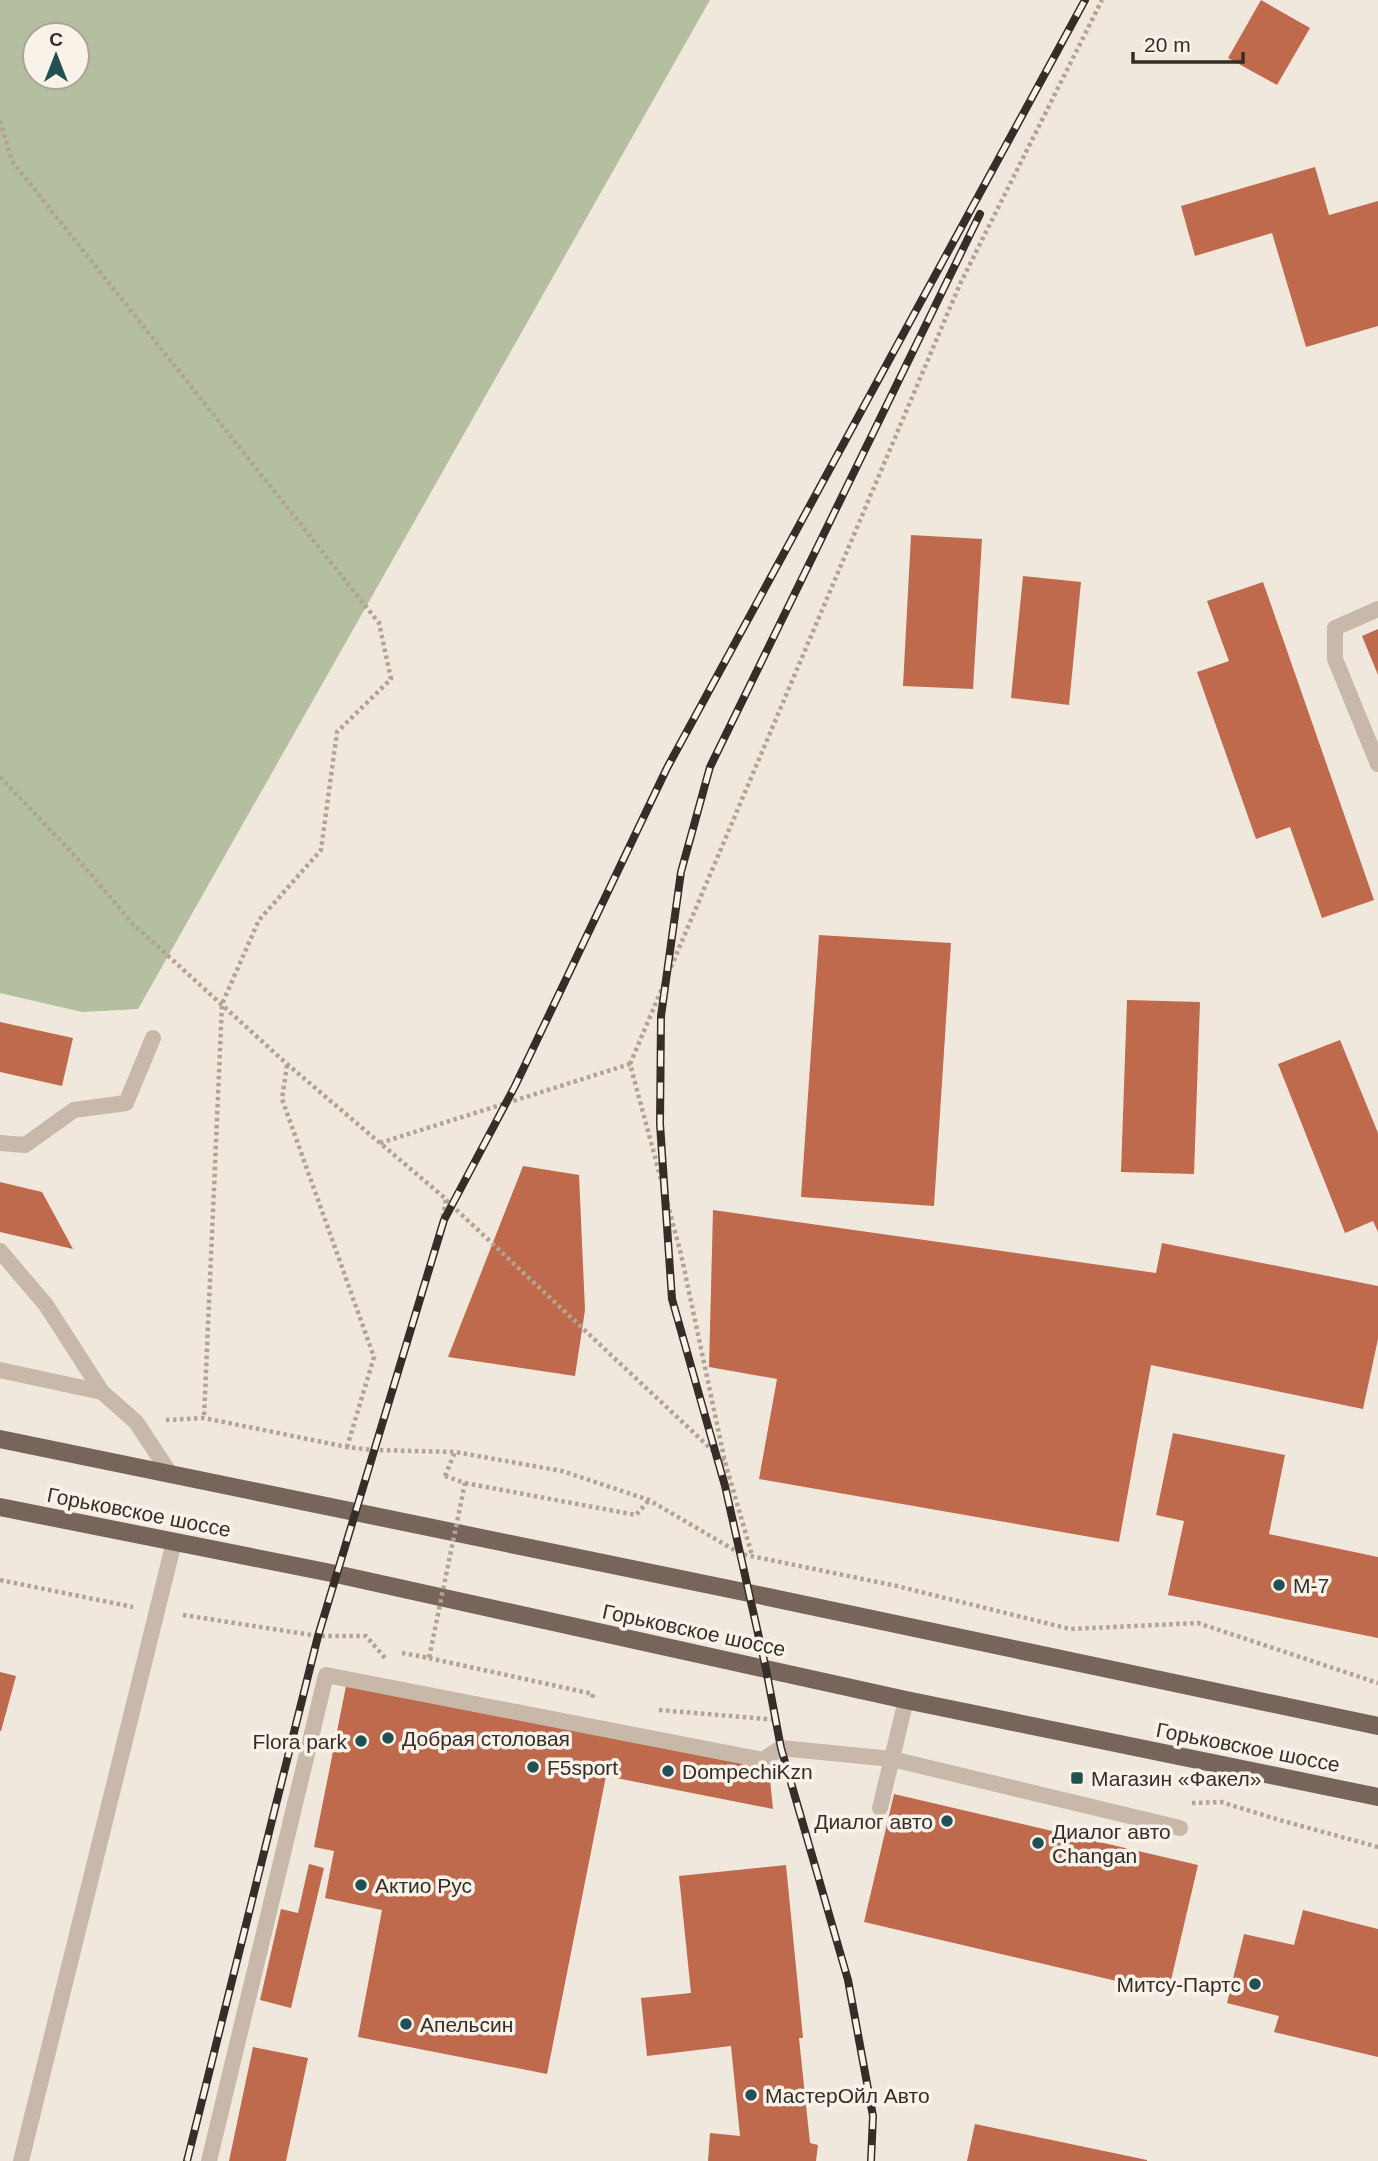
<svg xmlns="http://www.w3.org/2000/svg" width="1378" height="2161" font-family="Helvetica,sans-serif">
<rect width="100%" height="100%" fill="#f1e8dd"/>
<path fill="#b3bf9e" fill-rule="evenodd" d="M0,0H710L138,1009L82,1012L0,993ZM35,35H77V77H35Z"/>
<g fill="#bf6a4d">
<polygon points="1261,0 1310,28 1277,85 1228,58"/>
<polygon points="1315,167 1329,215 1378,201 1378,326 1306,347 1272,233 1195,256 1181,206"/>
<polygon points="911,535 982,539 973,689 903,686"/>
<polygon points="1023,576 1081,582 1069,705 1011,698"/>
<polygon points="1263,582 1374,900 1322,918 1290,827 1256,839 1197,672 1229,661 1207,601"/>
<polygon points="1378,629 1378,675 1362,636"/>
<polygon points="819,935 951,943 934,1206 801,1197"/>
<polygon points="1127,1000 1200,1002 1194,1174 1121,1172"/>
<polygon points="0,1022 73,1038 62,1086 0,1072"/>
<polygon points="1340,1040 1378,1133 1378,1232 1373,1221 1345,1233 1278,1064"/>
<polygon points="523,1166 579,1175 585,1310 575,1376 448,1357"/>
<polygon points="0,1182 42,1192 73,1249 0,1232"/>
<polygon points="713,1210 1156,1273 1162,1243 1378,1286 1378,1339 1363,1409 1151,1365 1119,1542 759,1479 777,1379 709,1367"/>
<polygon points="1173,1433 1285,1455 1269,1534 1378,1557 1378,1638 1168,1595 1184,1521 1156,1515"/>
<polygon points="0,1672 16,1676 1,1731 0,1731"/>
<polygon points="346,1686 769,1769 773,1809 606,1776 547,2074 358,2037 382,1910 325,1898 334,1851 314,1847"/>
<polygon points="894,1794 1198,1865 1168,1993 864,1922"/>
<polygon points="309,1864 324,1868 291,2008 260,2000 281,1909 298,1913"/>
<polygon points="786,1865 803,2038 799,2038 810,2143 818,2145 816,2161 708,2161 710,2133 740,2136 731,2046 647,2056 641,1998 691,1993 679,1876"/>
<polygon points="1303,1910 1378,1929 1378,2057 1274,2032 1279,2016 1227,2003 1244,1934 1294,1945"/>
<polygon points="253,2047 308,2058 286,2161 229,2161"/>
<polygon points="975,2124 1147,2160 1147,2161 967,2161"/>
</g>
<g fill="none" stroke-linecap="round" stroke-linejoin="round">
<g stroke="#b4a294" stroke-width="4.5" stroke-dasharray="3.5 3.5" stroke-linecap="butt">
<polyline points="0,121 12,161 379,623 391,679 337,732 321,850 259,920 222,1004 204,1418"/>
<polyline points="0,777 75,856 133,924 287,1064 446,1199 438,1243"/>
<polyline points="630,1064 960,284 1102,0"/>
<polyline points="287,1065 282,1099 374,1357 347,1447"/>
<polyline points="380,1143 630,1064 681,1254 725,1462 752,1555"/>
<polyline points="446,1200 725,1462"/>
<polyline points="166,1420 204,1418 347,1447 373,1450 455,1452 562,1471 649,1500 741,1554 897,1586 1070,1629 1198,1623 1378,1683"/>
<polyline points="445,1476 455,1452"/>
<polyline points="465,1483 636,1515 649,1500"/>
<polyline points="0,1580 133,1607"/>
<polyline points="183,1615 318,1636 366,1636 386,1659"/>
<polyline points="429,1658 593,1694 592,1700"/>
<polyline points="659,1710 779,1720"/>
<polyline points="1192,1803 1221,1802 1283,1821 1378,1847"/>
</g>
<g stroke="#c8b8a9" stroke-width="16">
<polyline points="1378,609 1335,628 1335,659 1378,764"/>
<polyline points="0,1143 25,1145 74,1110 126,1103 153,1038"/>
<polyline points="0,1251 46,1305 102,1392 136,1422 171,1475"/>
<polyline points="0,1370 102,1392"/>
<polyline points="880,1808 906,1700"/>
<polyline points="21,2161 174,1542"/>
<polyline points="209,2161 326,1675 763,1760 781,1748 892,1759 1180,1828"/>
</g>
<g stroke="#77655b" stroke-width="18">
<polyline points="0,1439 749,1593 1378,1726"/>
<polyline points="0,1507 336,1574 906,1700 1378,1797"/>
</g>
<g stroke="#362d29" stroke-width="8">
<g id="rail">
<polyline points="187,2161 318,1636 444,1220 515,1086 667,768 1085,0"/>
<polyline points="871,2161 873,2116 848,1980 781,1748 766,1669 725,1486 672,1299 660,1124 661,1016 681,872 710,767 980,214"/>
</g>
</g>
<use href="#rail" stroke="#f9f2e9" stroke-width="5" stroke-dasharray="16" stroke-linecap="butt"/>
<polyline stroke="#b4a294" stroke-width="4.5" stroke-dasharray="3.5 3.5" stroke-linecap="butt" points="402,1653 429,1658 465,1483 445,1476"/>
</g>
<g fill="#215155" stroke="#f9f2e9" stroke-width="2.5">
<circle cx="1279" cy="1585" r="7"/>
<circle cx="388" cy="1738" r="7"/>
<circle cx="361" cy="1741" r="7"/>
<circle cx="533" cy="1767" r="7"/>
<circle cx="668" cy="1771" r="7"/>
<rect x="1070" y="1771" width="14" height="14" rx="3.5"/>
<circle cx="947" cy="1821" r="7"/>
<circle cx="1038" cy="1843" r="7"/>
<circle cx="361" cy="1885" r="7"/>
<circle cx="1255" cy="1984" r="7"/>
<circle cx="406" cy="2024" r="7"/>
<circle cx="751" cy="2095" r="7"/>
</g>
<g text-anchor="middle" dominant-baseline="central" stroke-width="7" stroke-linejoin="round" paint-order="stroke">
<g font-size="21" fill="#362d29" stroke="#f9f2e9">
<text transform="translate(139 1512) rotate(11)">Горьковское шоссе</text>
<text transform="translate(694 1630) rotate(12)">Горьковское шоссе</text>
<text transform="translate(1248 1747) rotate(11)">Горьковское шоссе</text>
</g>
<g font-size="21" fill="#362d29" stroke="#f9f2e9" text-anchor="start">
<text x="1293" y="1585">М-7</text>
<text x="402" y="1738">Добрая столовая</text>
<text x="347" y="1741" text-anchor="end">Flora park</text>
<text x="547" y="1767">F5sport</text>
<text x="682" y="1771">DompechiKzn</text>
<text x="1091" y="1778">Магазин «Факел»</text>
<text x="933" y="1821" text-anchor="end">Диалог авто</text>
<text x="1052" y="1831">Диалог авто<tspan x="1052" dy="24">Changan</tspan></text>
<text x="375" y="1885">Актио Рус</text>
<text x="1241" y="1984" text-anchor="end">Митсу-Партс</text>
<text x="420" y="2024">Апельсин</text>
<text x="765" y="2095">МастерОйл Авто</text>
</g>
</g>
<g transform="translate(56 56)"><circle r="33" fill="#f9f2e9" stroke="#aba39c" stroke-width="2"/>
<path d="M0-5L12 26L0 18L-12 26Z" fill="#215155"/>
<text y="-10" font-size="19" font-weight="bold" text-anchor="middle" fill="#362d29">С</text>
</g>
<path d="M1133 52v10h110v-10" fill="none" stroke="#362d29" stroke-width="3.5"/>
<text x="1144" y="52" font-size="21" fill="#362d29" stroke="#f9f2e9" stroke-width="5" paint-order="stroke">20 m</text>
</svg>
